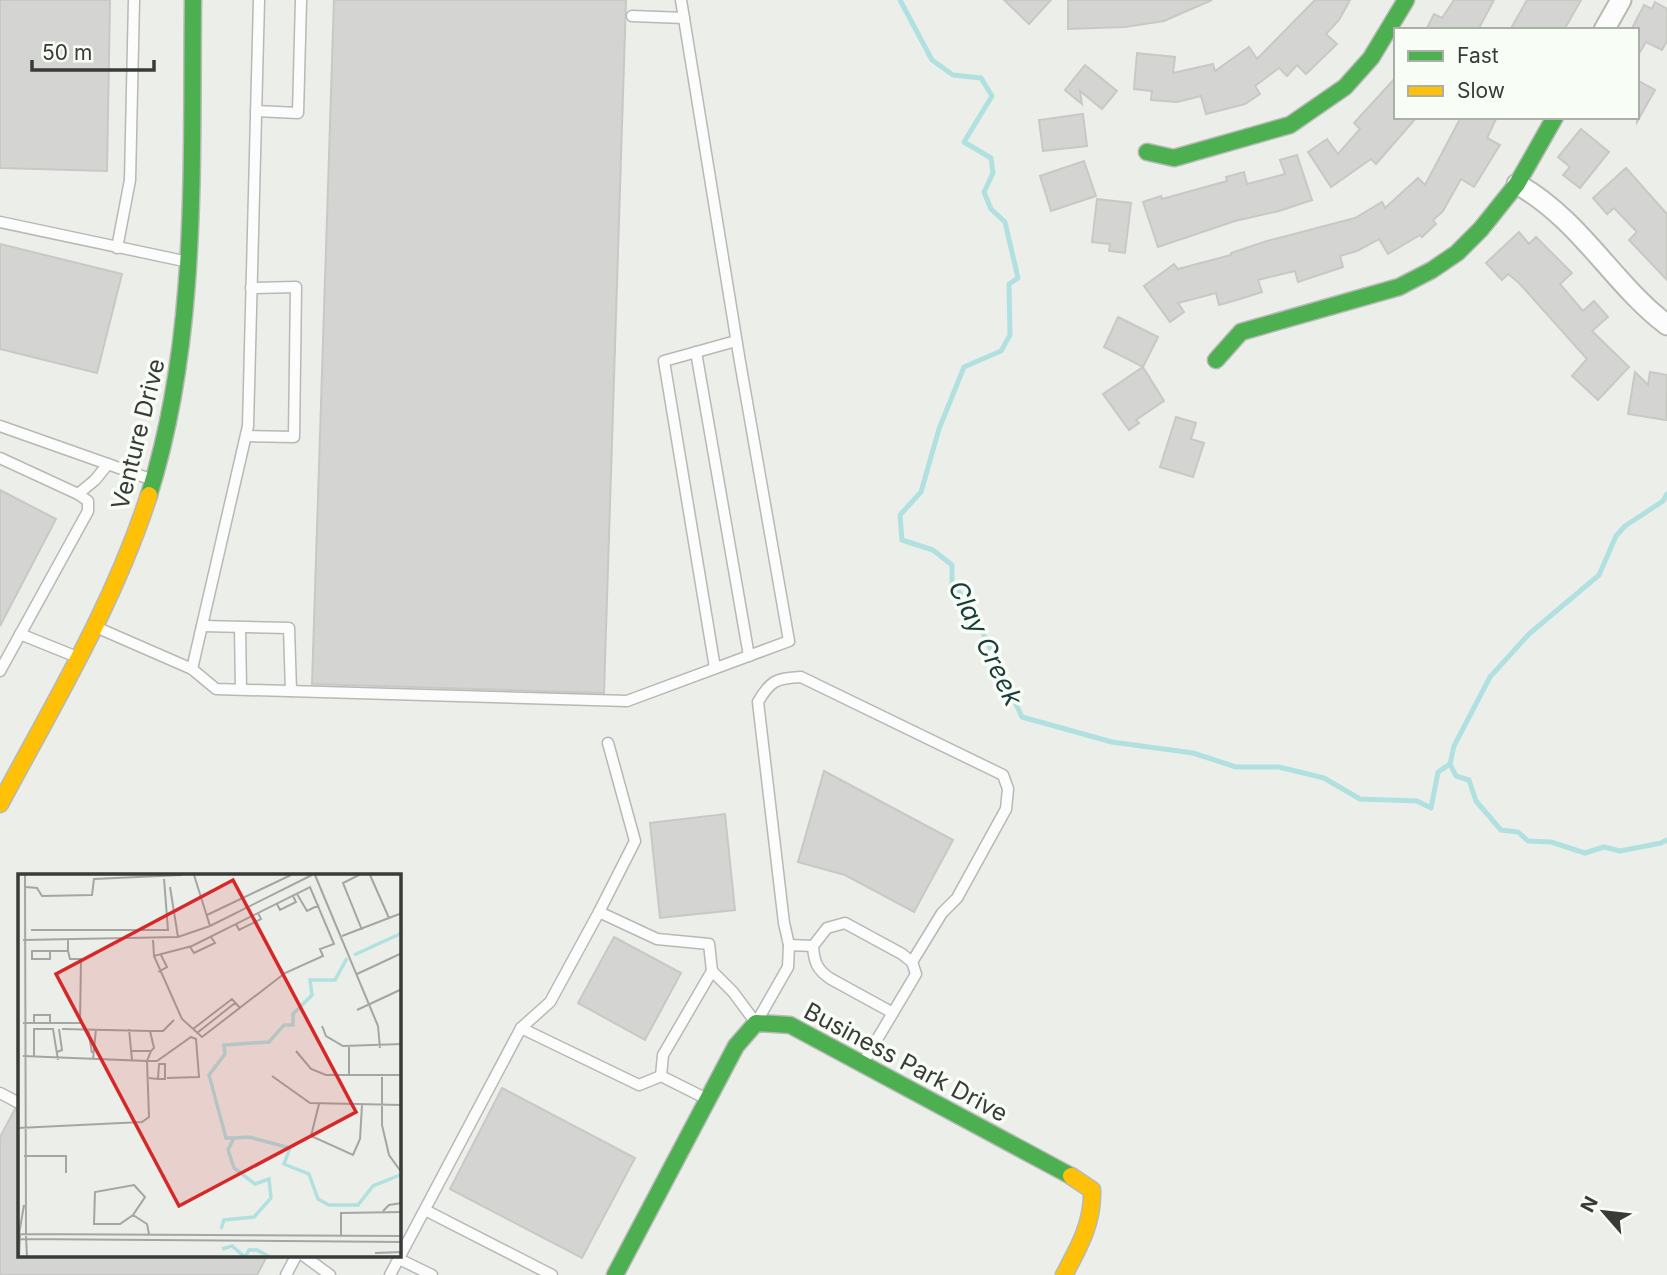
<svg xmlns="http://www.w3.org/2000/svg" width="1667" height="1275" font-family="Inter,sans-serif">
<rect width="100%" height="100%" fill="#eceeea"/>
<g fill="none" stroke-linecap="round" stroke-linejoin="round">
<g stroke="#b0e1e0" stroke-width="5">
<polyline points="900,0 932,60 953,75 981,78 992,96 964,142 991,158 993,173 984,192 991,209 1005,222 1018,278 1009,284 1010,335 1001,351 964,367 939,429 921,492 900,515 902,540 933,550 952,565 952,583 972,609 1022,717 1112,742 1193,753 1236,767 1279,767 1324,778 1360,799 1417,801 1431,808 1438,772 1450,764"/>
<polyline points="1667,494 1663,501 1625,526 1616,536 1599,575 1529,634 1490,677 1454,746 1450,764 1456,776 1469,780 1476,801 1501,830 1518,832 1528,841 1551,842 1585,853 1604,847 1620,851 1661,843 1667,840"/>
</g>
</g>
<g fill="#d4d5d2" stroke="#c8c9c5" stroke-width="2">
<polygon points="0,0 110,0 107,171 0,168"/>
<polygon points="334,0 626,0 604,693 312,684"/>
<polygon points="1004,0 1051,0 1029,24"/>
<polygon points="1068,0 1212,0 1164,21 1125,27 1068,29"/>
<polygon points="1315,0 1350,0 1339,20 1326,34 1337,44 1306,74 1297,65 1287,76 1279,68 1255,86 1260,94 1245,104 1206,114 1201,96 1177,102 1151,100 1152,91 1134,89 1137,53 1175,57 1173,73 1213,64 1215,71 1249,47 1257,59"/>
<polygon points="1454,0 1494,0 1478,30 1426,30 1434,14 1442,18"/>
<polygon points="1527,0 1581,0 1564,30 1510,30"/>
<polygon points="1655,2 1667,9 1667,41 1662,50 1646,42 1637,57 1637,30 1631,30 1644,5 1652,9"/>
<polygon points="1085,65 1117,91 1102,109 1080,91 1082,104 1065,90"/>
<polygon points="1396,77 1396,117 1417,117 1376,164 1371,159 1331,187 1308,152 1327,139 1338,154 1360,129 1354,123"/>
<polygon points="1637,80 1655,90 1637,122"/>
<polygon points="1083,114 1087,146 1043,151 1039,120"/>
<polygon points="1461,117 1497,117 1487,138 1500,145 1474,187 1461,179 1443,211 1433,220 1436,224 1422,237 1420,235 1388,254 1379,239 1357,251 1340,256 1343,267 1298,282 1295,271 1258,280 1262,292 1240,299 1219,305 1216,293 1178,303 1184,312 1170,322 1144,286 1174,264 1178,269 1231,255 1231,253 1267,241 1355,218 1382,202 1385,208 1418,178 1425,185"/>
<polygon points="1581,129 1609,152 1580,188 1563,175 1570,167 1558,157"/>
<polygon points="1297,155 1312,200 1279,211 1235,221 1158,247 1143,202 1161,196 1162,199 1227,181 1226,177 1244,172 1247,184 1285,174 1280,160"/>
<polygon points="1084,161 1096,196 1051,211 1040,176"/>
<polygon points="1626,168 1667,214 1667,280 1629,240 1637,232 1614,208 1607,214 1593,198"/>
<polygon points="1097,199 1131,203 1125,253 1109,251 1110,244 1092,242"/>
<polygon points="1519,232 1529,244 1536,237 1572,273 1560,284 1583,311 1594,301 1608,317 1592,331 1629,367 1598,400 1572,376 1587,359 1519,283 1508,274 1502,280 1486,263"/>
<polygon points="0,244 122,274 97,373 0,349"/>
<polygon points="1118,317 1158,337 1143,367 1104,347"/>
<polygon points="1143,367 1164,401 1136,420 1139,423 1129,430 1103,394"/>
<polygon points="1635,372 1648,385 1650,372 1667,375 1666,420 1628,414"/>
<polygon points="1176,417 1196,423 1191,439 1204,443 1193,477 1160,467"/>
<polygon points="0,490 56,519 0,626"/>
<polygon points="824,771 953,840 914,912 845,875 798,862"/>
<polygon points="725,814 735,910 660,918 650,823"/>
<polygon points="614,937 681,973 645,1040 578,1003"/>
<polygon points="502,1088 635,1158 582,1258 450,1189"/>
<polygon points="15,1109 19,1110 19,1256 267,1256 257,1275 0,1275 0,1137"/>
</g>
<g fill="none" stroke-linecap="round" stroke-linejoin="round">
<g stroke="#b7b9b5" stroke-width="13">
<g id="lane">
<polyline points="632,16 684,18"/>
<polyline points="256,111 298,113 301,0"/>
<polyline points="0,222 184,261"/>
<polyline points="117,248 130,180 134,0"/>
<polyline points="696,352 749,656"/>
<polyline points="0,426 153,480"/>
<polyline points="246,436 294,437 296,287 251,288"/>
<polyline points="0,458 78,494 88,501 88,511 0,671"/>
<polyline points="78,494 95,480 108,464"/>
<polyline points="202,626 289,628 291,691"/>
<polyline points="240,627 241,689"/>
<polyline points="98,628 192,669 216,689 627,701 789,641 740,362 681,0"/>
<polyline points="20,634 77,657"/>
<polyline points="715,668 664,361 736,341"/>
<polyline points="192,669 248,426 259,0"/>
<polyline points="599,912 635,841 608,743"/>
<polyline points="789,945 813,946"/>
<polyline points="521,1028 639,1085 661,1076 707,1099"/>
<path d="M863,1063L916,974L912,962L902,954L845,923L827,928L813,946C814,962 817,970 831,979L893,1013"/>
<path d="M661,1076L663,1055L712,971L733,992L756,1023L788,967L789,945L784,923L758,702C770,681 776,678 801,677L1003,775L1008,789L1006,809L957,898L942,913L912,962"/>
<polyline points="0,1093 19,1103"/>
<polyline points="425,1210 552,1275"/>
<polyline points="304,1256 330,1275"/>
<polyline points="399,1259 432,1275"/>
<polyline points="286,1275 296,1256"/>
<polyline points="390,1275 521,1028 550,1002 599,912 657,939 709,944 712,971"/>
</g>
</g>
<g stroke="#b7b9b5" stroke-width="23">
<g id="street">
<polyline points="1604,30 1621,0"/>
<path d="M1517,184C1582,221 1611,282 1667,325"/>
</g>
</g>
<g stroke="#b7b9b5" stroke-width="19">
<g id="fast">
<polyline points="1147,152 1174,158 1290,125 1345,87 1371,58 1406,0"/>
<polyline points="1216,360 1241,332 1399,287 1432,270 1457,253 1481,229 1517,184 1555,117"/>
<path d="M149,495C199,336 191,165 193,0"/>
<polyline points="615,1275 736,1046 756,1023 790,1025 1071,1176"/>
</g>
</g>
<g stroke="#b7b9b5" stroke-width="19">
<g id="slow">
<path d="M0,804C54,703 114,604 149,495"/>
<path d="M1064,1275C1079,1247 1093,1223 1092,1190L1071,1176"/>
</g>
</g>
<use href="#lane" stroke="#fcfcfc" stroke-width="10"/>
<use href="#street" stroke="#fcfcfc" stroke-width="19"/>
<use href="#fast" stroke="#4caf50" stroke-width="16"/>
<use href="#slow" stroke="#ffc107" stroke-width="16"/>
</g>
<g text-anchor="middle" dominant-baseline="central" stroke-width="7" stroke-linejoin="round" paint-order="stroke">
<g font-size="24" fill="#393b38" stroke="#f8fdf5">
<text transform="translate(138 434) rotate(-76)">Venture Drive</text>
<text transform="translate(906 1062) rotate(28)">Business Park Drive</text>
</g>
<g font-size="26" font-style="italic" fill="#193b3c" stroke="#f8fdf5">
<text transform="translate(986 643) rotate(64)">Clay Creek</text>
</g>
</g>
<g transform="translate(18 874)">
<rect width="383" height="383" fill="#eceeea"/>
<path fill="none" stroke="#b0e1e0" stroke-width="3.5" d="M336,81L384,59M216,264H208L191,201L207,180L206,171L251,168L266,151H275V140L294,121L292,106H317L329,84M203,355L206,346L236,343L253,324L251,305L237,310L216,294L210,276L216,264L231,263L272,274L266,290L291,300L300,325L311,331H340L355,312L382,301M204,375L214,372L227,383L231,376H239L252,383"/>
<path fill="none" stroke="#a4a6a3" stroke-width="2" d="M7,1L8,360M176,1L192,52M297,1L360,152L362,174M341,1L325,9L344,56M352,1L371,44M8,13L19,14L24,22L74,21L76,5L164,1M152,13L160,63M279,20L289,37L301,31M259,30L262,36L278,28L275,22M189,41L273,1M218,50L221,56L243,45L240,39M13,56H150L146,5M324,62L384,39M5,66L160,63L192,52L294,1M135,66L136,82L174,72L292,13L316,70L302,75L305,82L267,99L184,163L164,145L136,82M172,73L176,79L197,69L193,63M32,77V85H14V77H50V66M140,98L149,93L143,81M339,100L384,79M339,136L384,115M5,149H62L63,85H52L50,77M16,149V141H32V149M304,152L308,162L325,172L384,170M44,155L132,157L136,174L133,177M70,155L74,179M111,155L114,186M175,155L214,125L222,134M132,157H145L156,146M179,159L217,129M114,177H133L129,187H139L173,163L178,165L181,203L149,204M278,177L293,195L308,201H384M39,178L44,176L41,155M16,182V155H35L40,186M75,186L78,155M254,202L292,229L384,231M331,202V173M364,203V251L371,281L384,299M131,204L140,205H147V190H141L140,205M301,230L293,262L335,281L342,265L344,231M0,254L124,248L131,243L129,187L5,182M6,282H48V299M116,311L127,323L115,341L102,350H76L77,318ZM365,337L371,331L384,329M115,341L129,350L131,360M1,360L6,331M8,362L9,383M323,362V339L384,338M2,365L384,368M357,379L384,378M1,383L2,360L384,362"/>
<path fill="#d62828" fill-opacity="0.15" stroke="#d62828" stroke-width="3.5" d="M215,6L338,238L161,332L38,100Z"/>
<rect width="383" height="383" fill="none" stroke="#393b38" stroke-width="3.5"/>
</g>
<rect x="1394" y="28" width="245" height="91" fill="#f8fdf5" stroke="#acafa9" stroke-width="2"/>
<rect x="1408" y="51" width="35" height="10" fill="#4caf50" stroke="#acafa9" stroke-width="2"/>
<text x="1457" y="63" font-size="21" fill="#393b38">Fast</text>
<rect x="1408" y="86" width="35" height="10" fill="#ffc107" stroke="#acafa9" stroke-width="2"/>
<text x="1457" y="98" font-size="21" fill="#393b38">Slow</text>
<g transform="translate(1604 1212) rotate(298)" stroke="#f8fdf5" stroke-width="5" paint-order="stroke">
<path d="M0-5L12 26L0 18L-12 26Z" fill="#393b38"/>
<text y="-10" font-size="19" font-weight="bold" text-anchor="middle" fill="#393b38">N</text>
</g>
<path d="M32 60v10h122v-10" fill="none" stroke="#393b38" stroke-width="3.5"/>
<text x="42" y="60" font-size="21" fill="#393b38" stroke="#f8fdf5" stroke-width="5" paint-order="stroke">50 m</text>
</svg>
